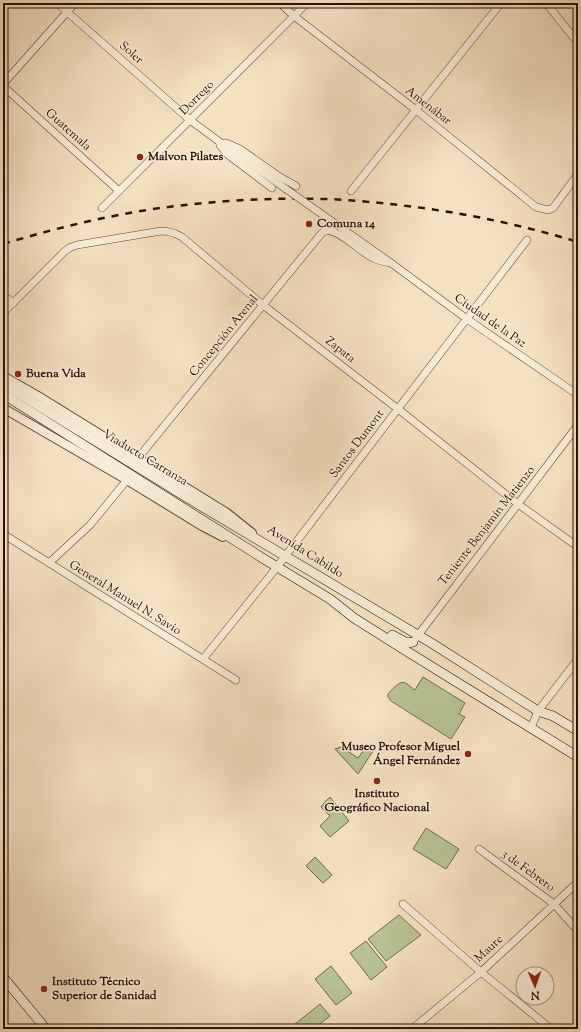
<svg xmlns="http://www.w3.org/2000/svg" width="581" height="1032" font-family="'Sorts Mill Goudy',serif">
<rect width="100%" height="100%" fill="#f5e1c2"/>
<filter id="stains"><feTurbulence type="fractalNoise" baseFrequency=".005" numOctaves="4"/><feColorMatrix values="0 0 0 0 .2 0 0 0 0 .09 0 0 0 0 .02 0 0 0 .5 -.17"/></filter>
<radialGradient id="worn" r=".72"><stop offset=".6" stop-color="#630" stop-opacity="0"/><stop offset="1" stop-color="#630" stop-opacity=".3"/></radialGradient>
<g fill="#b8c395" stroke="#706a4e">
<path d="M423,677L465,703L459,714L465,717L451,739L391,701L388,697V694C392,690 401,678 407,684C410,686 412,688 415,690Z"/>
<polygon points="341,747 358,758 366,747 373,751 358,774 335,749"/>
<polygon points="330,797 349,821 330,837 320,826 330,816 321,807 324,803"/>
<polygon points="426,828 459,849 446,869 413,849"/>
<polygon points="315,857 332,875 323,883 306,866"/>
<polygon points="399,915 421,935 386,961 368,939"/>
<polygon points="366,941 387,967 371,980 350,953"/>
<polygon points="331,966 352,993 336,1005 315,979"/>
<polygon points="320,1004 330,1016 313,1029 296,1029 294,1025"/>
</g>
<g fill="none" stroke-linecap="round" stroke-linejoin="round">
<g stroke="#5b4436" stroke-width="8">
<g id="minor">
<polyline points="57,3 190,120 217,140 286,189"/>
<polyline points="280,3 294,16 416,110 536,207 548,210 553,208 578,174"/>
<polyline points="546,3 578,43"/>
<polyline points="3,84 75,3"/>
<polyline points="3,86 119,191"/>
<polyline points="226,143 240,149 280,177 296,186"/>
<polyline points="220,145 227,154 272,188"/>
<polyline points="351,191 501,3"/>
<polyline points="102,208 307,3"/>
<polyline points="333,222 391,263 467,319 578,395"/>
<polyline points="3,295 13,303"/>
<path d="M3,313L64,252L69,248L77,245L161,231C169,231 175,233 182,237L263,305L398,409L518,504L578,547"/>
<path d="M138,458L321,234C322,233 324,231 326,231C338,228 361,253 373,258C379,261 385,262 391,263"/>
<polyline points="3,534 236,680"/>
<polyline points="49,563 90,525 127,480"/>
<polyline points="416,638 578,425"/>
<polyline points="203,659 277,567 527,240"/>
<polyline points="531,728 538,711 578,659"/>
<polyline points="479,849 554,904 578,931"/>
<polyline points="403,904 481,972 551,1029"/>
<polyline points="412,1029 481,972 578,882"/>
</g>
</g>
<g stroke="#5b4436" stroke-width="10">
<g id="tertiary">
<polyline points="3,376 38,396 227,513 252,533"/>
<polyline points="3,408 127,480 202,526 223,537"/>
</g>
</g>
<g stroke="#281007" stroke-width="10">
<g id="secondary">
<polyline points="3,384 186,497 433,644 538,711 553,716 578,731"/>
<polyline points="3,394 264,559 330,599 354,618 408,652 578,757"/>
<polyline points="392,635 407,643 413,642"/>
<polyline points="3,977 46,1029"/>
</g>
</g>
<use href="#minor" stroke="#f8ecd7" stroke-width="7"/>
<use href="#tertiary" stroke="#f8ecd7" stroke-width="8"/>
<use href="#secondary" stroke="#f8ecd7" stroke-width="9"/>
<path stroke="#281007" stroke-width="2.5" stroke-dasharray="7 7" stroke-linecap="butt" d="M3,244C40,233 77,223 114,216C152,208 190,204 228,201C260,199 291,198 322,199C334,199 346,200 358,201C433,207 506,220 578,242"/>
<g stroke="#5b4436" stroke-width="8" stroke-linecap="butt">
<polyline id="minor-bridge" points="286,189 333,222"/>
</g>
<use href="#minor-bridge" stroke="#f8ecd7" stroke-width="7"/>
</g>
<g fill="#8f2418" stroke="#f8ecd7" stroke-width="1.5">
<circle cx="140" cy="157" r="4"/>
<circle cx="309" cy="224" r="4"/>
<circle cx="18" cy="374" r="4"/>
<circle cx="468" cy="754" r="4"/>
<circle cx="377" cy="781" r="4"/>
<circle cx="44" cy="989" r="4"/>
</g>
<g text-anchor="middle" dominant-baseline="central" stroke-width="3" stroke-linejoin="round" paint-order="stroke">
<g font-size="12" fill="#281007" stroke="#f8ecd7">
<text transform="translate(131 53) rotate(41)">Soler</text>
<text transform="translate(197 98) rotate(-45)">Dorrego</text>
<text transform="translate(428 106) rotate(38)">Amenábar</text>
<text transform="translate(68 130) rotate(42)">Guatemala</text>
<text transform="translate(490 321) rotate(35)">Ciudad de la Paz</text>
<text transform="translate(224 336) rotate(-51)">Concepción Arenal</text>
<text transform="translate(340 350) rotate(38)">Zapata</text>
<text transform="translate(357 444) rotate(-53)">Santos Dumont</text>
<text transform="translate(145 458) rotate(31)">Viaducto Carranza</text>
<text transform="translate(487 526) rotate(-52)">Teniente Benjamín Matienzo</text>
<text transform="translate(305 552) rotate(32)">Avenida Cabildo</text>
<text transform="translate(125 598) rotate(32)">General Manuel N. Savio</text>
<text transform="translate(528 871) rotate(36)">3 de Febrero</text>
<text transform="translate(489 949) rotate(-43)">Maure</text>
</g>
<g font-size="12" font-weight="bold" fill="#281007" stroke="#f8ecd7" text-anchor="start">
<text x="148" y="157">Malvon Pilates</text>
<text x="317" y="224">Comuna 14</text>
<text x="26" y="374">Buena Vida</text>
<text x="460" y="747" text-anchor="end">Museo Profesor Miguel<tspan x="460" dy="14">Ángel Fernández</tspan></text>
<text x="377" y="794" text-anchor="middle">Instituto<tspan x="377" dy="14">Geográfico Nacional</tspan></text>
<text x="52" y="982">Instituto Técnico<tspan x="52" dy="14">Superior de Sanidad</tspan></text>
</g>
</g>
<rect width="581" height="1032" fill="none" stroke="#f5e1c2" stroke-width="16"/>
<rect x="4" y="4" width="573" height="1024" fill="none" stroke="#281007" stroke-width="2"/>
<rect x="8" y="8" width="565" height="1016" fill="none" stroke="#281007"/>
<g transform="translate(535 986) rotate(178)"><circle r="19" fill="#f8ecd7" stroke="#a59484"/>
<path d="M0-3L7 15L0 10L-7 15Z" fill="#8f2418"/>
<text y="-6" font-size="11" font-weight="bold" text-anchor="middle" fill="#281007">N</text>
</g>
<rect width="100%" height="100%" filter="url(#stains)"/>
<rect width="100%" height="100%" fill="url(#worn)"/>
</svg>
